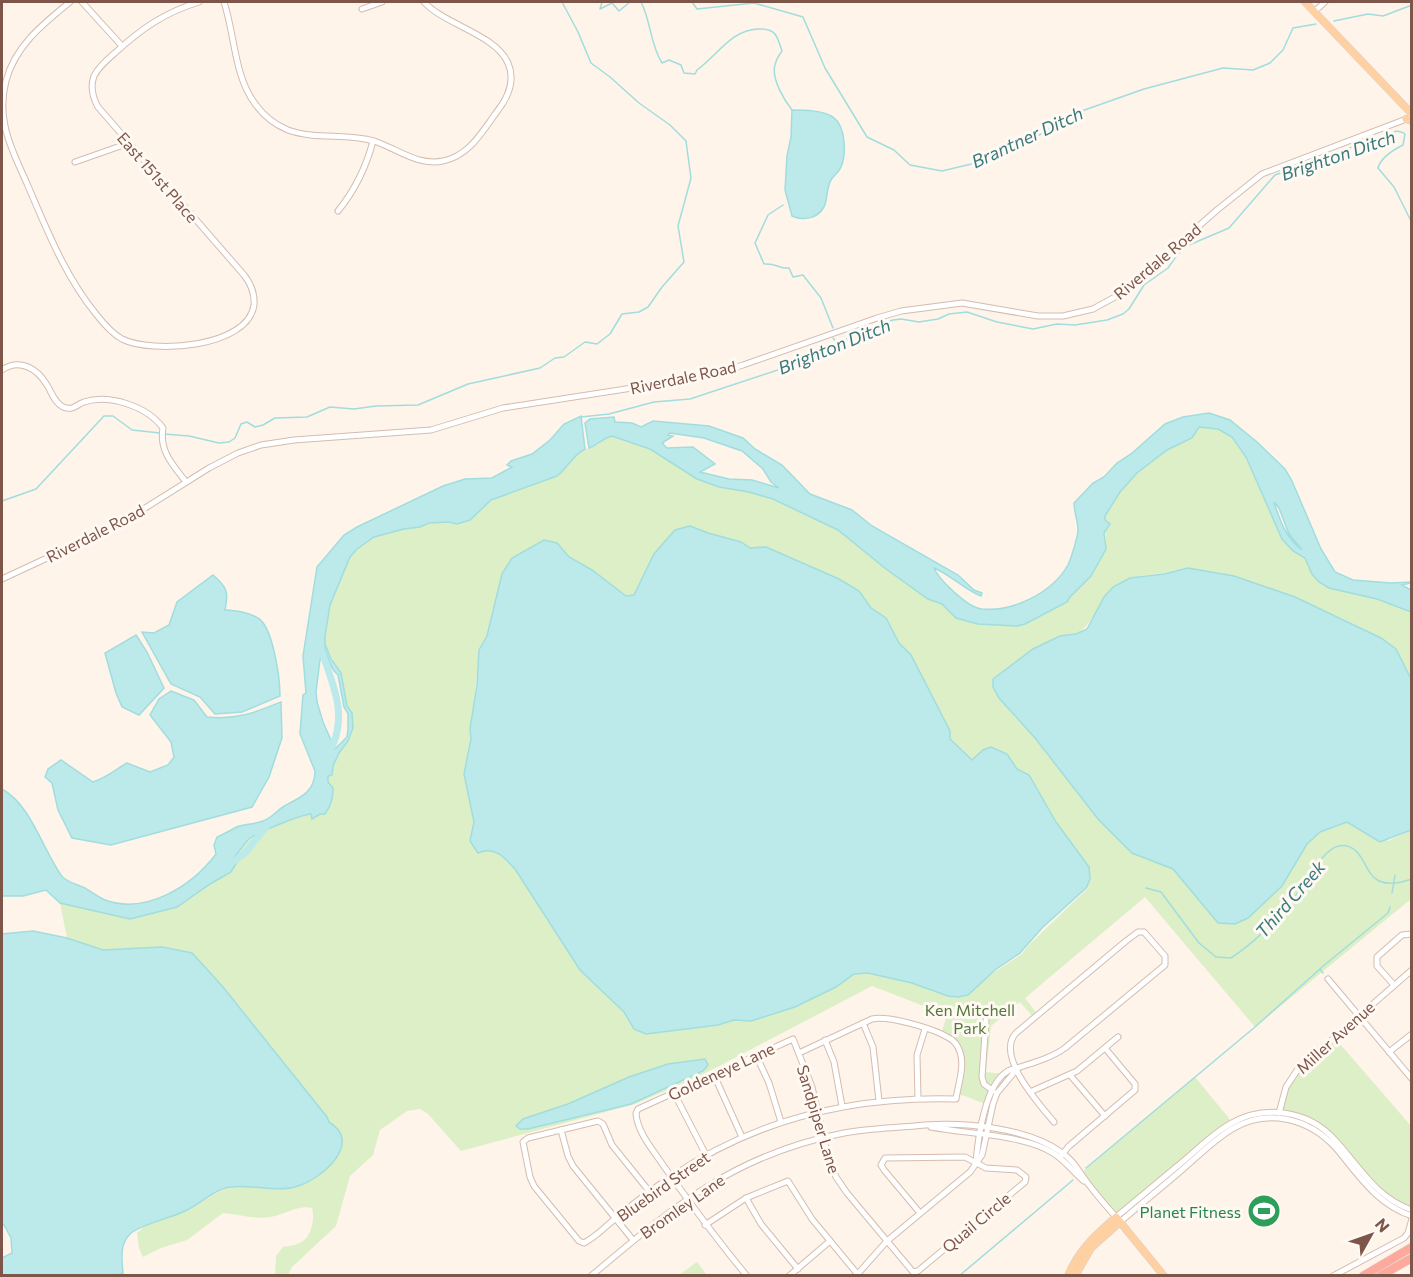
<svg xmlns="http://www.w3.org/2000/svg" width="1413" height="1277" font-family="Commissioner,sans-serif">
<rect width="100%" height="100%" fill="#fef4ea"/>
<g fill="#dcefc6" fill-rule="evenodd">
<path d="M1199,427L1218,429L1232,437L1246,457L1282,539L1298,554L1305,558L1329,588L1377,599L1411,612V679L1396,649L1381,638L1335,615L1175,570C1154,577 1131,572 1113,588C1097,601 1094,625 1076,634L1014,716L1035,738L1047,755L1132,853L1173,869L1218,923L1248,918L1282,886L1307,844L1320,832L1347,822L1388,841L1411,830V899L1255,1027L1145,897L1025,998L1038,1015L1034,1018L1020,1002L991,1026L986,1072L1004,1074L986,1104C976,1101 968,1096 957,1094L961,1062L958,1046L941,1034L947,1015L872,986L700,1076L635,1104L461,1151L428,1114L420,1109L407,1111L380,1130L373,1155L350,1176L336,1226L292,1267L288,1275H275L276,1256L283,1247C289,1246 298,1245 303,1241C312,1235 315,1217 312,1208C298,1205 288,1213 275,1216C256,1221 241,1214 223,1213L187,1240L161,1248L143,1257L139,1248L137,1233L145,1226L185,1211L226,1188L239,1187L335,1126L329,1122L327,1117C283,1061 240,1005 192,953L136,948L103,950L67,938L60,903L130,919L177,907L210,884L231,872L236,862L231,864L230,861C238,855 242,846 249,840C258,832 301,815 311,814L312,818L332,802L333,788L328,782V776L332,774L333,766L352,727V713L347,707L341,673L332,659L325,644V636L330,605L350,557L357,549L374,537L390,532L439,522L457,524L478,512L484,504L491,500L557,476L578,452L598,445L607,437L612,435L650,449L697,479L719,487L749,492L773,499L838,530L886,569L928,599L942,604L956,618L978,624L1017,626L1025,624L1067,602L1070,597L1091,576L1106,549L1105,516L1120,492L1129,481L1151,461L1167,450L1192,438ZM690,526L708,533L741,542L750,548L766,547L839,579L859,591L871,608L886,618L899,643L911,655L950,739L972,760L983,750L991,747L1007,754L1017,769L1029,775L1090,879L1086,888H1088L1028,946L1022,954L987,977L968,995L948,996L912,983L868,973L854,974L836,987L795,1007L751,1021L734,1020L718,1025L646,1034L634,1029L624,1012L607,995L552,925L515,869L502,855L492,850H486L474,822L464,774L471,739L479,650L487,636L502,574L512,558L557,543L569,557L592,570L626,596L634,595L654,554Z"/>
<polygon points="1334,1037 1411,1126 1411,1210 1386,1198 1333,1138 1314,1123 1280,1112 1291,1079"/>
<polygon points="1195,1077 1232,1122 1116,1217 1081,1173"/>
<polygon points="697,1262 706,1274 703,1275 679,1275"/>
</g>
<g fill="#bceaeb" stroke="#a1ddde" stroke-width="1.5" fill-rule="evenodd">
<path d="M792,110C804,110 822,110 833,117C846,126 847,156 840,169C838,173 833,176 831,180C826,188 828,199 824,207C817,219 803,221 792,216L785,190L787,156L791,137Z"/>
<path d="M1209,413L1230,420L1257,442L1285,469L1292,481L1321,549L1335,572L1353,580L1391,583L1411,582V583L1402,585L1411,590V612L1377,599L1329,588L1319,582L1312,574L1305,558L1293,551L1282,539L1246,457L1232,437L1218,429L1199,427L1192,438L1167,450L1137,473L1120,492L1105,516V520L1110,524L1104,533L1106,549L1100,560L1091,576L1070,597L1067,602L1025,624L1017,626L978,624L956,618L942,604L928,599L886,569L838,530L773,499L749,492L719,487L697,479L650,449L612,436C603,438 598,445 589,448L585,423L590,419L614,417L615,422L632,423L641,427L653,421L709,426L743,438L755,449L782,465L810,494L852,510L872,526L958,575L974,590L982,593L981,596C965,590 951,575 934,568C938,578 947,585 954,592C962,599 971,607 982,609C1013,612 1052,593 1068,565C1071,559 1078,536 1078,530C1078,521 1074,512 1074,503L1093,483L1104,477L1117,463L1131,454L1165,424L1183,417ZM670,433L704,438L742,451L763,469L771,482L779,488L752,480L729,479L700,472L715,464L693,447L667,448L662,443L673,436L668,435ZM1274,502L1279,508L1289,534L1302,550C1286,538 1280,521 1274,502Z"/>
<path d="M581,416L585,449C574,454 567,468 557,476L491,500L470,520L457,524L448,522L429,523L420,527L404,529L374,537L357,549L350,557L330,605L325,636V644L331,659L341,673L347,706L352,713L353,728L348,741L339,753L333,766L332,775L328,776V782L333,788C333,799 331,805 325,814H320L312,819L311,814C300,815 258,832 249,839C242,846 238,855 230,861L231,864L237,862L231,872L210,884L177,907L130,919L60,903L46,890L23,896H2V789C31,805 42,848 61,875C65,882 77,884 85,888C91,892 98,897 105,900C146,915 192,886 216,854L214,845L217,837C225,834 232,829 239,826C247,824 255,824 263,821C272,818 278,809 286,805C302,797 315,791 315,771L300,734L303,695L306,693L303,656L317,567L344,535L357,527L443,486L465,479L492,478L512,467L507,465L511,461L532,454L550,440L564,424ZM324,647C328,656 330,669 338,675L344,707L348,714V729L347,737L335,749L323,722L317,702L316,692L320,660Z"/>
<path d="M690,526L708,533L741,542L750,548L766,547L839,579L859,591L871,608L886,618L899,643L911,655L950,731V739L972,760L983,750L991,747L1007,754L1017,769L1029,775L1056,822L1089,867L1090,879L1086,888L1042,928L1020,953L995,970L968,995L958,997L948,996L912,983L868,973L854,974L836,987L795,1007L751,1021L734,1020L718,1025L646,1034L634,1029L624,1012L580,970L515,869C504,857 495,846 478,853L470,841L474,822L464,774L471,739L470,729L477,685L479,650L487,636L502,574L512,558L544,540L557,543L569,557L592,570L626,596L634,595L654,554L675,530Z"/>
<polygon points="1188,568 1234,576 1295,597 1381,638 1396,649 1411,679 1411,830 1380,842 1347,822 1320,832 1307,844 1282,886 1248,918 1235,924 1218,923 1173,869 1132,853 1098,819 1035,738 999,698 993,687 993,679 1033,649 1060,636 1076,634 1087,629 1104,597 1113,587 1130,578 1164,574"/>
<path d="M213,575C227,587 229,592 225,610C236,611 249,612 258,618C273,627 280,678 280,696L242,712L215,714L200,697L171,684L142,632L154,633L169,625L177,602Z"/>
<polygon points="136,635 147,652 164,688 139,715 122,707 116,693 105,653"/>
<path d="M171,691L194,700L207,717C237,720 254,713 281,702L282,738L269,777L252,807L111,845L72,838L58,810L52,783L45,777L48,769L61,760L93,782C106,778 115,770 127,763L150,772L168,765L174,757L171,742L150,715L159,699Z"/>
<path d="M33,931L67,938L103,950L162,947L192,953L223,987L327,1117L329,1122C364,1143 321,1179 298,1186C276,1194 246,1182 225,1188C212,1192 198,1205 185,1211C171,1218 139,1225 130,1234C119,1245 122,1260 123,1273L118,1275H2V1258L12,1253L11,1238L4,1225L2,1224V934Z"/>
<polygon points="705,1059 708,1065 703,1071 631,1104 528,1129 520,1129 516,1126 523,1119 568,1104 629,1077 668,1064"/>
</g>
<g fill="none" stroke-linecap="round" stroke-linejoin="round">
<g stroke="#a1ddde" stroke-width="1.5">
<polyline points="602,2 600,9 612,3 619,11 630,2"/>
<path d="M641,2C651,21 650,44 662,63L669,60L681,65L684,73L695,74L697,70C718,55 731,30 758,29C776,28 777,36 782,51C779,55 776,60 775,65C771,78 784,100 792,110"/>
<polyline points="692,2 697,9 754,3 803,17 825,68 867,137 894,150 910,165 942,171 984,161 1024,144 1076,113 1144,89 1223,68 1253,70 1270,63 1283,50 1293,28 1316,24"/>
<polyline points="1334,21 1368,14 1383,16 1412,5"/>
<path d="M1405,134L1403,145C1393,150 1381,157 1378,168L1394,187L1412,223"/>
<path d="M783,205L768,215L755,243L764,264C777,263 779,269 789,268L793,277L803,275L821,298L833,328"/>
<polyline points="833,338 838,344"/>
<polyline points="581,417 609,414 654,402 690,399 817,357 859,332 893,320 901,319 919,322 938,319 949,314 967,312 997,322 1033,329 1057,324 1075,325 1107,320 1123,314 1129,309 1144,285 1168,268 1177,255 1189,245 1229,228 1275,175 1397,131 1404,133"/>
<polyline points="164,434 189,436 219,443 229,442 235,438 241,424 247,422 255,427 263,425 275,418 307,417 330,407 354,409 376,406 418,405 468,384 540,368 555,358 564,357 585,342 597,344 610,334 622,314 639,312 648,307 662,287 684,262 678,226 691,178 686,141 670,125 639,103 610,77 591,63 578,32 562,2"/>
<polyline points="2,501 36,489 104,416 113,416 132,430 160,433"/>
<path d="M1146,888L1161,892L1199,943L1216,957L1231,958C1257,941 1278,919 1297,894C1307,881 1315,864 1327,853C1332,848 1339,844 1347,846C1373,853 1359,897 1412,879"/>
<polyline points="1392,893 1395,875"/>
<polyline points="1323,973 1320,969 1322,967 1388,913 1390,907"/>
<polyline points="1086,1168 1255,1027 1320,969"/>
<polyline points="959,1276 1073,1180"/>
</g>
<g stroke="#bceaeb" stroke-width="7">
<path d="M320,646C332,684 350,715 329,753"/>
<polyline points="224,868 244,854 267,826"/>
</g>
<g stroke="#d5bcb0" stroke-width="7">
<g id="minor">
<path d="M70,2C43,24 15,46 6,81C2,96 2,112 5,126C9,147 20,167 28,186C47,230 65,276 96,314C103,323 111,333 122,339C152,354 248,348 254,305C255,293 251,284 244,275L98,107C93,98 90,87 94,76C99,66 108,59 116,52C142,28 166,12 199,2"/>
<polyline points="82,2 122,46"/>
<path d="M224,2C235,35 234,77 256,105C264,116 276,125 288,130C316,140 346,133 374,141C398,149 417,166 443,161C469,156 482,132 496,113C508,98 516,81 508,63C495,34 445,25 424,2"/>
<polyline points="362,9 382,2"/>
<polyline points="1315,11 1325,2"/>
<polyline points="75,162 129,143"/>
<path d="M338,211C355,190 366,168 373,141"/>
<path d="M2,370C19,358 37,368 47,385C52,393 54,402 63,407C73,411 76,405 84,402C109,394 147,406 163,428C159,451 173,465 186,482"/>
<polyline points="2,579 118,525 209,468 238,453 261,445 294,440 431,430 503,408 703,377 743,365 877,318 901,311 962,303 1038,316 1063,316 1093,309 1124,292 1217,210 1262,174 1409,118"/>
<polyline points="1328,979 1412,1079"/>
<polyline points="1394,985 1377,966 1377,957 1402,935 1412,934"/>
<polyline points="986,1020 982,1077 984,1084 993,1091"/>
<polyline points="863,1023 873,1047 879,1101"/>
<polyline points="825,1040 834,1062 842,1106"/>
<polyline points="1389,1052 1412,1034"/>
<polyline points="756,1055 769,1083 781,1122"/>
<polyline points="714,1075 742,1137"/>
<polyline points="1070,1075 1105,1116"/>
<polyline points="1030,1092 1077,1071 1118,1037"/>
<polyline points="674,1093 706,1155"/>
<polyline points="918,1098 917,1055 925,1029"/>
<polyline points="1279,1113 1286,1087 1298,1069 1412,970"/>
<path d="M931,1127C966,1134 1022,1134 1053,1153C1065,1160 1073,1172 1084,1181"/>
<polyline points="561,1130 568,1156 573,1166 633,1240"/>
<polyline points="1062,1155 1068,1147 1135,1090 1135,1084 1105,1048"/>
<path d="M976,1162C978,1138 985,1084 1008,1071C1015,1067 1011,1071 1017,1068C1033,1063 1051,1058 1065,1048L1165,965V956L1144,932H1138L1126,941L1016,1033C995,1056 1039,1104 1054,1122"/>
<path d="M649,1191L612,1145L603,1124L598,1121L528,1138L523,1142L530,1177L534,1186L579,1241L584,1243C596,1237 606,1226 616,1218C634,1203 652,1189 671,1177C756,1119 854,1096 956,1099C958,1085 965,1066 960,1052C958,1046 955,1041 949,1038C935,1029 888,1015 872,1019L799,1053"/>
<polyline points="746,1198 761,1224 798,1269"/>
<path d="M1120,1222C1141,1204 1162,1187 1183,1169C1198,1156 1214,1140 1232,1129C1267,1108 1308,1118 1335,1147C1358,1174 1376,1204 1412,1216"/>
<polyline points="705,1225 746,1198 788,1181 812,1219 859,1276"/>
<path d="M591,1276C673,1207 735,1154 844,1133C871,1128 898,1128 925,1125C966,1122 1027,1128 1061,1152C1075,1161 1080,1174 1090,1186C1098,1197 1107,1207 1116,1217C1137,1200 1158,1182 1180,1164C1196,1151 1212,1134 1230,1124C1264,1104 1308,1110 1335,1140C1359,1166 1376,1198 1412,1210"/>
<path d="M747,1276C717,1240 690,1203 663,1165C653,1150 637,1132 636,1113L638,1109L793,1039L812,1087L828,1156L836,1177L847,1193L913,1272L918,1271L1025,1182L1026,1177L1017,1170L986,1168L965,1157L885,1158L881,1165L884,1170L920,1213"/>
<polyline points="789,1276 830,1241"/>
<polyline points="856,1276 887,1241 970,1172 982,1155 993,1104 997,1093 1017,1069"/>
<polyline points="1333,1276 1404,1238 1408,1233 1412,1219"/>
</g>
</g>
<g stroke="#dbcfcc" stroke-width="8">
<g id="major">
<polyline points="1305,2 1412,114"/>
<polyline points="1406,119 1412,121"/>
<path d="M1068,1276C1078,1250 1096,1235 1116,1217L1164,1276"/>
<polyline points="1075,1276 1091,1248 1120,1222"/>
</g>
</g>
<g stroke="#dbcfcc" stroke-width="9">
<g id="highway">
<polyline points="1363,1276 1412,1247"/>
<polyline points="1380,1276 1412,1258"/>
</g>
</g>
<use href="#minor" stroke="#fff" stroke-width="5"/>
<use href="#major" stroke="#ffd0a1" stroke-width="7"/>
<use href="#highway" stroke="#fea99c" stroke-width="8"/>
</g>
<defs>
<g id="stadium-disc" transform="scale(1.725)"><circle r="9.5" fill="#2e9e5b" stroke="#fff9f3"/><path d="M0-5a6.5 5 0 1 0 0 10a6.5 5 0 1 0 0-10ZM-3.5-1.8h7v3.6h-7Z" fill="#fff"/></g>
</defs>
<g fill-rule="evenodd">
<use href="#stadium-disc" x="1264" y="1211"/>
</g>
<g text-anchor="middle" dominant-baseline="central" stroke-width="6" stroke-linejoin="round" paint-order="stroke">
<g font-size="16" fill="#7e5549" stroke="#fff9f3">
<text transform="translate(158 177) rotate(49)">East 151st Place</text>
<text transform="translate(1157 261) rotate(-40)">Riverdale Road</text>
<text transform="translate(683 377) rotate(-12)">Riverdale Road</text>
<text transform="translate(95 533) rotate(-27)">Riverdale Road</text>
<text transform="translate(1335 1037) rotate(-42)">Miller Avenue</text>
<text transform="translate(721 1071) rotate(-25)">Goldeneye Lane</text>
<text transform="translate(819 1119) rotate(73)">Sandpiper Lane</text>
<text transform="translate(663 1186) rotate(-35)">Bluebird Street</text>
<text transform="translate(682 1206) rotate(-35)">Bromley Lane</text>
<text transform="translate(976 1222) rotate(-40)">Quail Circle</text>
</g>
<g font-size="16" fill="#54773b" stroke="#fff9f3">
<text x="970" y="1009">Ken Mitchell<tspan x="970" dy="18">Park</tspan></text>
</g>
<g font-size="16" fill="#27864d" stroke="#fff9f3" text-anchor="end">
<text x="1241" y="1211">Planet Fitness</text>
</g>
<g font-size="18" font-style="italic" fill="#38797c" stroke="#fff9f3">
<text transform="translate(1027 137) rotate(-25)">Brantner Ditch</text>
<text transform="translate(1338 155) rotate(-19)">Brighton Ditch</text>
<text transform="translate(834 346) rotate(-22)">Brighton Ditch</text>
<text transform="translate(1290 899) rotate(-49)">Third Creek</text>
</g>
</g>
<rect width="1413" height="1277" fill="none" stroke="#7e5549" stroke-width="6"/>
<g transform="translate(1371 1235) rotate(50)" stroke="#fff9f3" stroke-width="4.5" paint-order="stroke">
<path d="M0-4.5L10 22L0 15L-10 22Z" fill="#7e5549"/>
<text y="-9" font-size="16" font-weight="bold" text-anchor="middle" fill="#7e5549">N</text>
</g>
</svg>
